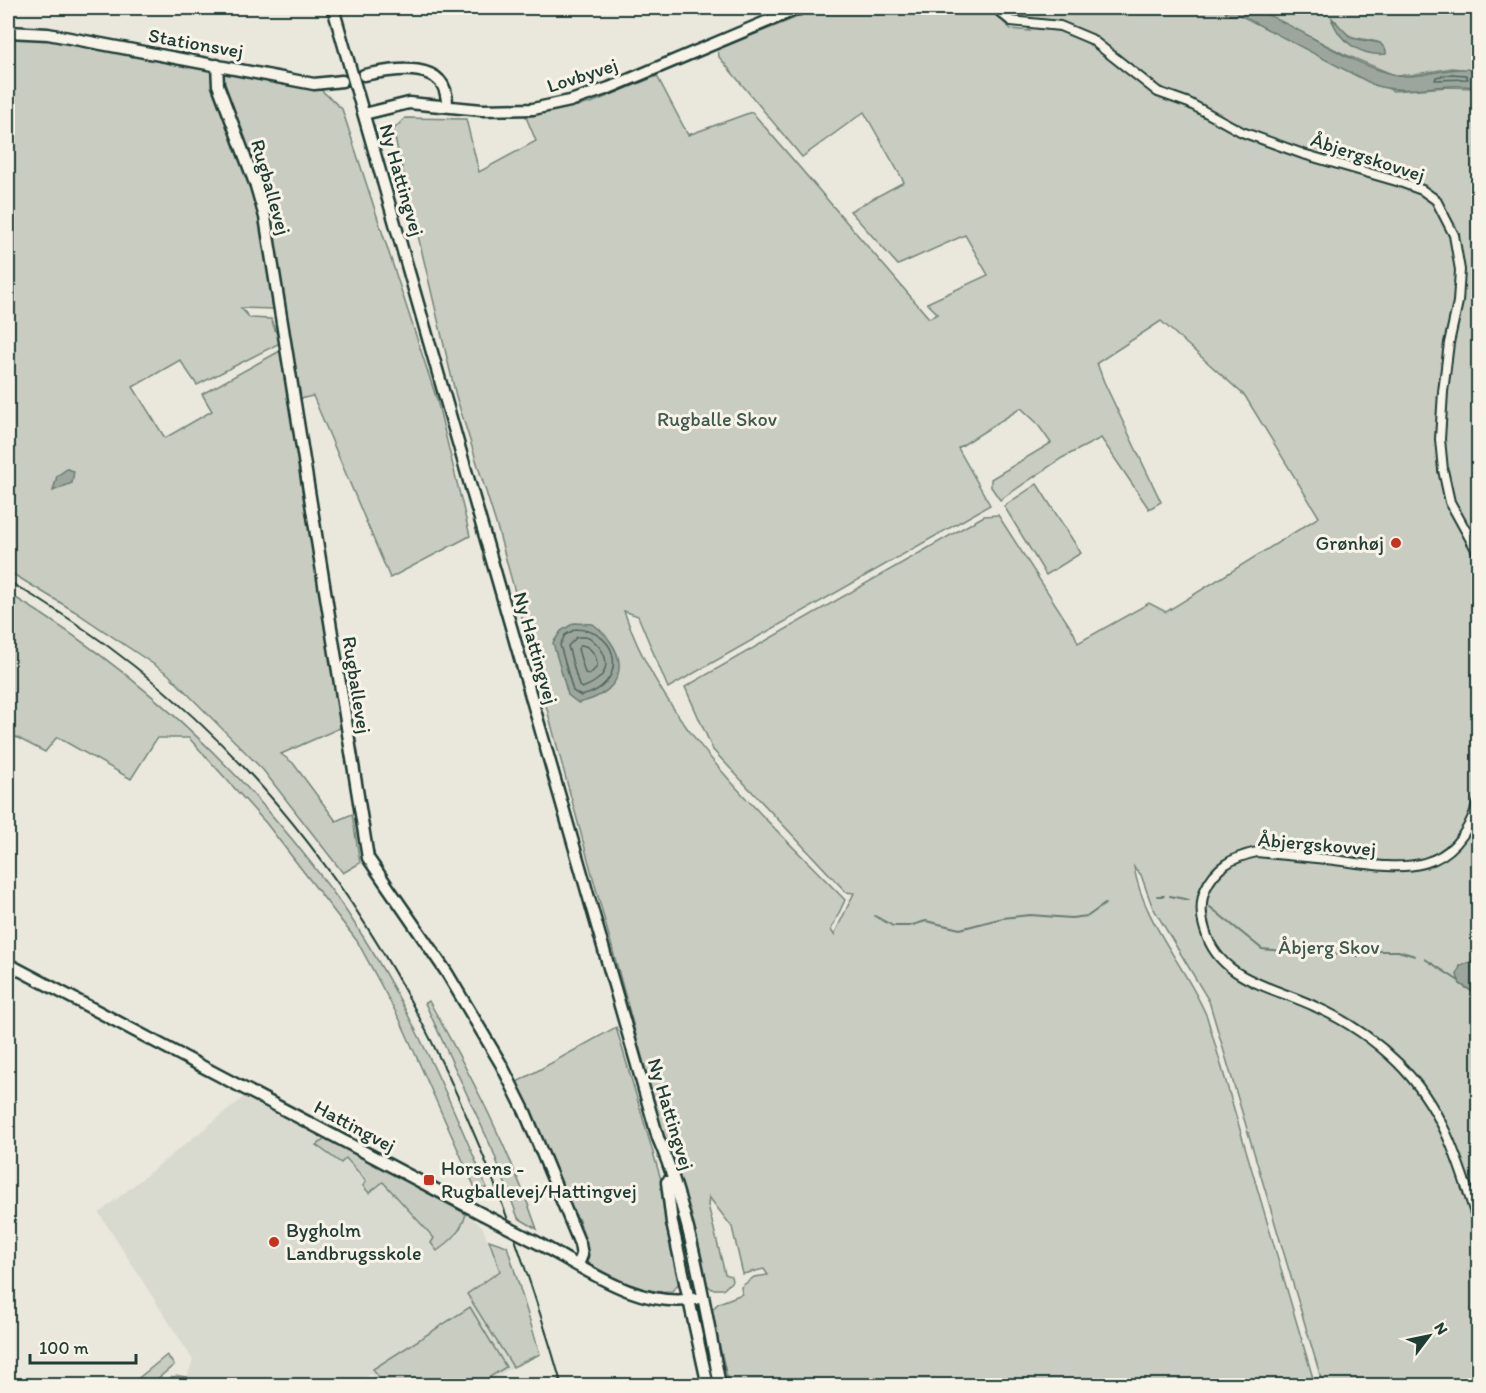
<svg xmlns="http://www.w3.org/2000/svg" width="1486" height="1393" font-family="Itim,sans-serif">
<rect width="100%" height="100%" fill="#eae8dd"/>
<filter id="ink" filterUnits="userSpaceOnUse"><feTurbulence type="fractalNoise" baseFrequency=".0167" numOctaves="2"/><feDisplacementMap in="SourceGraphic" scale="12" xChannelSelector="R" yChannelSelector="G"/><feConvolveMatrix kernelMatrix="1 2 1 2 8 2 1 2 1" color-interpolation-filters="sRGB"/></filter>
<g filter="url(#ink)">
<polygon fill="#d9dacf" points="244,1097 327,1138 316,1144 346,1158 367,1181 383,1182 435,1239 451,1241 462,1228 466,1214 482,1226 500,1271 467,1294 513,1367 483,1385 379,1385 371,1374 353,1385 178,1385 187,1377 193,1360 99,1213"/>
<g fill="#c8ccc1" stroke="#74847a" stroke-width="1.5" fill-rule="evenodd">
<path d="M820,8H988L1011,29L1030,31L1013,8H1228L1225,11L1227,15H1240L1393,91L1448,87L1478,88V960L1460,966V984L1478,995V1385H1323L1209,1001L1152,906L1141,875L1134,867C1143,922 1186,966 1207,1017L1315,1385H729L711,1310L719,1303L742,1294L741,1287L754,1277L768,1275L764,1269L743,1274L732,1227L709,1197L708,1205L725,1274L731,1276L732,1281L724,1289H712L705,1283V1276L701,1273L498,530L456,396L393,130L405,118L466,119L479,172L536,141L526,117L591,103L657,76L688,135L752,112L929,318L938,314L927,303L988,275L965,235L898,265L850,211L904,182L864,112L802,157L719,57L718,49ZM1161,321L1245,396L1319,517L1166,612L1149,603L1078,643L1074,633L998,515L984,516L685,687L713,750L846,892L854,893L834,935L831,930L845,900C762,814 663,727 624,611L638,616L668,688L990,505L958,448L1021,408L1036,422L1051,443L991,479V487L1000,500L1062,458L1101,438L1149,509L1161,502L1104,382L1097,363Z"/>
<path d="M1252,8H1478V71L1452,68L1411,75H1394L1344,54ZM1332,21H1336C1345,41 1362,37 1380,43L1384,49L1346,42Z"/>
<polygon points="8,39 52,39 208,68 213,76 260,211 274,309 241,308 250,318 271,319 280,343 197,385 180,360 133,387 165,438 212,411 202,394 280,351 342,727 281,754 293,763 336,821 352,814 360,863 343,873 263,770 168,674 74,611 8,571"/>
<polygon points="227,69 320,89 342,109 437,400 470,536 390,578 313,396 299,399 267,212 221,78"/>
<polygon points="1037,484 1081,553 1046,575 1004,506"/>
<path d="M8,593C136,670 247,773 335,895C399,984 445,1087 487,1188L476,1190L400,1020L357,941L266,823L189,738H157L131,779L57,737L45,752L8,733Z"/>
<path d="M429,1001C471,1075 509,1149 537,1229L518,1218L493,1151L425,1003Z"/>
<path d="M616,1027L662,1183L665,1210L680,1282L672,1291C647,1294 605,1280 587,1261C582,1241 586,1225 571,1209L517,1082Z"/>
<path d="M327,1138L466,1214C461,1232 452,1240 437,1251L431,1243L434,1238L383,1182L369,1193L363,1186L366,1181L346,1158L341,1163L316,1145Z"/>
<polygon points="489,1240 507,1246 540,1354 513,1367 467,1294 500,1271"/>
<polygon points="470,1307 506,1367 477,1385 383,1385 373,1369"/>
<polygon points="167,1355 174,1365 150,1385 130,1385"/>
<polygon points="179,1376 187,1377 178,1385 160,1385 172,1377"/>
</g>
<g fill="#9ca69c" stroke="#6a7c72" stroke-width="1.5">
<path d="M1228,8C1235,8 1245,5 1251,8C1299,25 1342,61 1392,74C1420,82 1448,63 1478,71V88C1443,80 1412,97 1374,85L1240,15H1225Z"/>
<path d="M1332,18L1351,38L1380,43L1386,50V54C1361,57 1337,40 1332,18Z"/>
<polygon points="67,469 74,471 72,483 53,491 57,476"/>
<path d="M574,623L593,624C631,653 629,692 578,703L568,695L553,643L561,631Z"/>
<polygon points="1478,960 1478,995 1460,984 1457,975 1460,966"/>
</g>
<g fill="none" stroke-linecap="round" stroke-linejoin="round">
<g stroke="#51675e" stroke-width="1.5">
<polygon points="1452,74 1466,75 1468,79 1435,80 1436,77"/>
<path d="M576,629C622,631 628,686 581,696L573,691L560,645L565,635Z"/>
<path d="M577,637H589C613,656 612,677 582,688L579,686L568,646Z"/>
<path d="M581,645C591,646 598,657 597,667L589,675L585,673L578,649Z"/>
</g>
<g stroke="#6a7c72" stroke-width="2">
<polyline points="1157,896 1164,896"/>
<polyline points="1170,896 1189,900"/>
<polyline points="1210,907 1262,949 1329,956 1343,953 1359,956 1370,951 1398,951 1415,956"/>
<polyline points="875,916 893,926 909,926 926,921 960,929 1003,918 1030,915 1071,918 1088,916 1105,904"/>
<polyline points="1425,959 1459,981"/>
</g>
<g stroke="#1f3d34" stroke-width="12">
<g id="street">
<polyline points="995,8 1011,21 1060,26 1091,39 1158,92 1189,103 1242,132 1303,154 1400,182 1422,190 1436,200 1454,235 1460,270 1458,302 1449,343 1443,392 1440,439 1443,470 1450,502 1478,553"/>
<path d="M1478,803C1453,880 1400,869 1335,860C1309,857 1283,855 1257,852C1233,857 1215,867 1205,890C1200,903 1201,917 1205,930C1219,981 1275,987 1316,1007C1347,1021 1374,1039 1398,1063C1444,1109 1459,1163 1478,1223"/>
</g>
</g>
<g stroke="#1f3d34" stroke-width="15">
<g id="secondary">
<path d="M333,8L658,1138C690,1212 705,1306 720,1386"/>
<polyline points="8,32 48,34 314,84 342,81"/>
<polyline points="217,65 218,85 256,186 265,217 368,858 447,973 501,1064 525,1112 580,1244 582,1255 578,1265"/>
<path d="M364,75C395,69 448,59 447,105"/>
<polyline points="364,114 409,103 482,110 533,109 570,101 609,88 799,8"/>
<polyline points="8,964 482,1214"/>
<polyline points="667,1182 672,1223 708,1386"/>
<path d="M536,1242C585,1268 637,1309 696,1299"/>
</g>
</g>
<use href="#street" stroke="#f7f3e8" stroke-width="8"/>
<use href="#secondary" stroke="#f7f3e8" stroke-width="10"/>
<path stroke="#1f3d34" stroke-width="2" d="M8,581C320,759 466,1053 562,1386"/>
<g stroke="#1f3d34" stroke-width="15" stroke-linecap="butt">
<polyline id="secondary-bridge" points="482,1214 536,1242"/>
</g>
<use href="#secondary-bridge" stroke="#f7f3e8" stroke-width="10"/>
</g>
</g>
<g fill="#c8321e" stroke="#f7f3e8" stroke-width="2">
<circle cx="1396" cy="543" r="6"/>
<rect x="423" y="1174" width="12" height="12" rx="3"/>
<circle cx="274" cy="1242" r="6"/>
</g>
<g text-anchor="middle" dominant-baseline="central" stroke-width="6" stroke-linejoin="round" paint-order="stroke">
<g font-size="20" fill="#1f3d34" stroke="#f7f3e8">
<text transform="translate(196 43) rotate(10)">Stationsvej</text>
<text transform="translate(582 75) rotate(-18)">Lovbyvej</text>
<text transform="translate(1368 157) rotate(18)">Åbjergskovvej</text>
<text transform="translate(402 180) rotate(74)">Ny Hattingvej</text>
<text transform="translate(271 187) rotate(74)">Rugballevej</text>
<text transform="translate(536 648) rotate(74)">Ny Hattingvej</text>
<text transform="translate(357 685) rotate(81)">Rugballevej</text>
<text transform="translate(1317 844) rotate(5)">Åbjergskovvej</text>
<text transform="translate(671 1114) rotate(73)">Ny Hattingvej</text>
<text transform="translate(355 1126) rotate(28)">Hattingvej</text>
</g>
<g font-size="20" fill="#415a50" stroke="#f7f3e8">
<text x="717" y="419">Rugballe Skov</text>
<text x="1329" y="947">Åbjerg Skov</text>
</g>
<g font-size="20" fill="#1f3d34" stroke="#f7f3e8" text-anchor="start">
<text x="1384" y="543" text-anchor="end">Grønhøj</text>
<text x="441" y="1168">Horsens -<tspan x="441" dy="23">Rugballevej/Hattingvej</tspan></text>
<text x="286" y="1230">Bygholm<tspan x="286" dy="23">Landbrugsskole</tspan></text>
</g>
</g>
<rect width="1486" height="1393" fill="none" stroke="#f7f3e8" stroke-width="30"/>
<rect x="15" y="15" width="1456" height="1363" fill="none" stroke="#1f3d34" stroke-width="2" filter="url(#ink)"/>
<g transform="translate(1429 1336) rotate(58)" stroke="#f7f3e8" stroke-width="4.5" paint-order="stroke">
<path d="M0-4.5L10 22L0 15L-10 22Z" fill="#1f3d34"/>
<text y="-9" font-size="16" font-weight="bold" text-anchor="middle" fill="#1f3d34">N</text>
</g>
<path d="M30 1354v9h106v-9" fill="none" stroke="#1f3d34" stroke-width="3"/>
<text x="39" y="1354" font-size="18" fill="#1f3d34" stroke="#f7f3e8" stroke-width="4.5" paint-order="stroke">100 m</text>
</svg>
